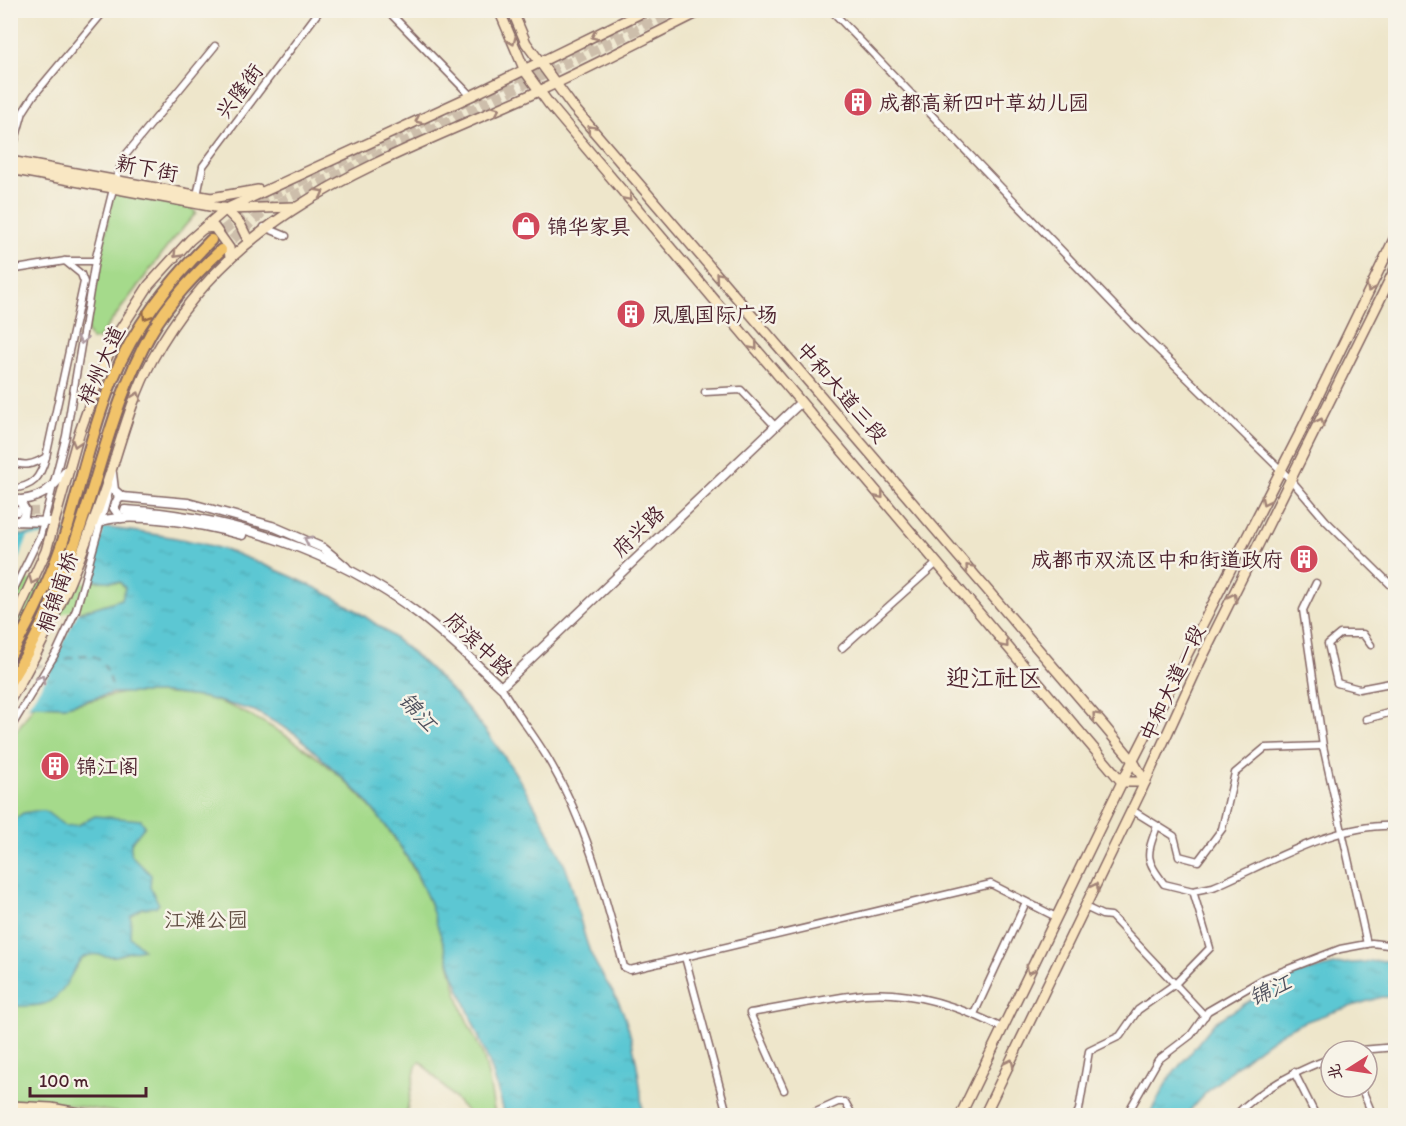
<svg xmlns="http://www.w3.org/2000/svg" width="1406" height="1126" font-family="Itim,'LXGW WenKai TC',sans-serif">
<defs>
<pattern id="water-ripples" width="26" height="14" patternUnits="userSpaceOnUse" patternTransform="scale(1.5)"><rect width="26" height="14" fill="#5bc7d3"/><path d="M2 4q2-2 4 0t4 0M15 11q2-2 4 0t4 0" fill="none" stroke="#51aab5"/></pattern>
</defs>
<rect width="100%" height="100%" fill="#f7f3e8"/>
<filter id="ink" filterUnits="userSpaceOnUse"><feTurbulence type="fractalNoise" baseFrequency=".0167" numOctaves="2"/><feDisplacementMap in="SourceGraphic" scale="12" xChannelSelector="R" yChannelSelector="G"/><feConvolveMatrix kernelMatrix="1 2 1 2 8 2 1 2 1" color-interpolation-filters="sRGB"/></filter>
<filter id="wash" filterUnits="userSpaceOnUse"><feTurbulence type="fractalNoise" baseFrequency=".008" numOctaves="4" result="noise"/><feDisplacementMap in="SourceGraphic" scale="24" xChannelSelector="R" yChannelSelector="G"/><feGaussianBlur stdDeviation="1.35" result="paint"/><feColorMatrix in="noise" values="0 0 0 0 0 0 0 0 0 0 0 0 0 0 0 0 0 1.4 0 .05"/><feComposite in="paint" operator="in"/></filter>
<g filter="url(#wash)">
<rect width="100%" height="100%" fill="#eee6cb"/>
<g fill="#a5da8b" stroke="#787c5b" stroke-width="1.5">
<polygon points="113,193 190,206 196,213 168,246 98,339 92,340 87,331"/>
<polygon points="11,576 120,582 125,588 122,599 55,620 11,629"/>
<path d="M128,692C153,693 180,693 205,698C227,703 249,714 268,725C339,765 395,823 428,899C443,932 450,968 460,1003C465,1020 475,1036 482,1053C489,1072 491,1095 495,1115H470L420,1061L416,1066L406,1115L139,1116L44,1101H11V739L34,705L66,706Z"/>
</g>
<g fill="url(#water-ripples)" stroke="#52737f" stroke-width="1.5">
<path d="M110,528C151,534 195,539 234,553C275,569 320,587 357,611C449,671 516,759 562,859C576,888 578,924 591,954C599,972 611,988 620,1005C633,1033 642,1085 642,1115H505L492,1070L454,975L429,901L414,868L393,835L363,797L296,734L255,711L206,698L167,693H113L66,706L34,705L11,711L55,620L122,599L125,588L120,582L11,576V536Z"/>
<path d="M35,811H45L65,826L78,825L95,816L141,820L145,826L131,843V855L151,875L150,887L159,904L156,907L142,908L131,916L130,937L143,949C133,951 125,953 116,956C104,958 96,951 84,957C79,960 76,966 73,972C55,1005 48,1007 11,1006V822L23,813Z"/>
<path d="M1395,960V997H1381C1353,1006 1324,1014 1297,1025C1272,1034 1200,1093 1187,1115H1149L1168,1080L1215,1022L1292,975L1339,964Z"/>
</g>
<g fill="#eee6cb">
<polygon points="103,531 89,583 10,579 28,537"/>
<polygon points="80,608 45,680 25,711 10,714 10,626 54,617"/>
</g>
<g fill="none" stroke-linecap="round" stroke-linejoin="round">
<g stroke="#4f515d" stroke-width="1.5" stroke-dasharray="8 6" stroke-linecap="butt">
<path d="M52,663C90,652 101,646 113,689"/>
<polyline points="35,667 47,664"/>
</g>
</g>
</g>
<g filter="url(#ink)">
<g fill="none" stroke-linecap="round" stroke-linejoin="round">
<polyline stroke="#cdbeab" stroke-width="8" stroke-dasharray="8 4" stroke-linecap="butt" points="18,511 122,510"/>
<g stroke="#cdbeab" stroke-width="10" stroke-dasharray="10 5" stroke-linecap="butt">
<polyline points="211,240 263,199 658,10"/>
<polyline points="221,250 266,209 678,10"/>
</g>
<g stroke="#836563" stroke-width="9">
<g id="minor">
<polyline points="387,10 471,96"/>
<polyline points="831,10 1132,324 1292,481 1326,521 1396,590"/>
<polyline points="10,158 23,112 34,95 105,10"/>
<polyline points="197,196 203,166 320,10"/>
<polyline points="264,227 286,236"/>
<polyline points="10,270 65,261 95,261"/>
<polyline points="705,392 741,390 775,426"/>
<path d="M10,461C24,467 33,465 46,457"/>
<path d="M10,489C34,487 40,478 46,457L84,282L81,274L65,261"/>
<polyline points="1316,583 1303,610 1323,746 1367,944"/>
<polyline points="10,597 40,536 66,436 95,261 115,181 124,157 215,46"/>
<polyline points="1371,645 1363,634 1340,634 1328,644 1337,683 1359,689 1396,682"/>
<polyline points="842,648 937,563"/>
<path d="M501,687C516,714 536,737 551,764C588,827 605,897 624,967L630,970L991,884L1056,917"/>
<polyline points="1366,719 1396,711"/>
<polyline points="10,729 57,651 76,610 111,485"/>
<polyline points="1132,810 1174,836 1179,856 1198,861 1222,829 1235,773 1265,748 1323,746"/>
<path d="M1193,891L1213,887C1269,863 1334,823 1396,826"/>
<polyline points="1085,907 1102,915 1111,916 1205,1016"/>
<polyline points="685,957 726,1110"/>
<polyline points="974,1014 1026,902"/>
<polyline points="1349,1051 1396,1047"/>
<polyline points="1294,1072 1316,1116"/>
<polyline points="1361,1087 1373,1116"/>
<path d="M784,1090L750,1013C788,1007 827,998 865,994C912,990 961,1007 1002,1028"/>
<polyline points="807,1116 838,1102 845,1102 853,1116"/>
<path d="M1076,1116L1079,1110L1089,1051L1120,1036L1138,1010L1175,984L1210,948L1193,891L1164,884C1145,858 1146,857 1157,826"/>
<polyline points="1126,1116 1158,1060 1191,1035 1208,1011 1265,978 1340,949 1372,943 1396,946"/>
<path d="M1235,1116C1261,1088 1296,1071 1331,1058"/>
</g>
</g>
<g stroke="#836563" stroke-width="11">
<g id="tertiary">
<polyline points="112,473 114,490 122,497 188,503 272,526 323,548 346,567"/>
<path d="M10,501C42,500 49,491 69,468"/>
<path d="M125,510C229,516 336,551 419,614C448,636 474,662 501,687L801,402"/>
<polyline points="10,511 17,511"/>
<polyline points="121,518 114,508 118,499 122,497"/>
<polyline points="10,521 55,522"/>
<polyline points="19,521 24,516 25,510 19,500"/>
<path d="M93,525C121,507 209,526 242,535"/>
</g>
</g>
<g stroke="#836563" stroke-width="12">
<g id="secondary">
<polyline points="499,10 525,71 549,104 1122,782 1145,782"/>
<polyline points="512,10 526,43 573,107 1104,726 1133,761 1145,782"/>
<polyline points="10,161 211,198 258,190"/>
<polyline points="10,169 226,209 294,207"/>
<polyline points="224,208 240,224 249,242"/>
<polyline points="205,228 214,227 229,248 230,258"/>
<polyline points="10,629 46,551 79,434 104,364 120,330 149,285 190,240 226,209 471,96 647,10"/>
<path d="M10,700C50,634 79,565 104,492C119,449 130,401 152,360C237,203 388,160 539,91C594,66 648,37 703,10"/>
<polyline points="10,1106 51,1108 95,1116"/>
<polyline points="960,1116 1122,782 1303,427 1396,235"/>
<polyline points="984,1116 1141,791 1200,662 1396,267"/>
</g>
</g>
<g stroke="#836563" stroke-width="14">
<g id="trunk">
<path d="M10,656C34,615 54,570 68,526C82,478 93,428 112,381C134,326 170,281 211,240"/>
<path d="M10,682C34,644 54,601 69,559C98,484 111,404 151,333C169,301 195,275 221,250"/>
</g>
</g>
<use href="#minor" stroke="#fff" stroke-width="6"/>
<use href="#tertiary" stroke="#fff" stroke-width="8"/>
<use href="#secondary" stroke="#f9e7c3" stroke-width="9"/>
<use href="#trunk" stroke="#f1c36a" stroke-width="10"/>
</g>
<defs><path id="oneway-chevron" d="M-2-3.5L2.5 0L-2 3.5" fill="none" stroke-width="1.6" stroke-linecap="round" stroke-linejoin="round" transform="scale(1.5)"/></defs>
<g stroke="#a28377">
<use href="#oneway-chevron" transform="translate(595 36) rotate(154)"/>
<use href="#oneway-chevron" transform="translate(512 41) rotate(67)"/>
<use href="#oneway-chevron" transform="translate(496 110) rotate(-24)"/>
<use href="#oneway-chevron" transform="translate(419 120) rotate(155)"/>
<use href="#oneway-chevron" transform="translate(591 129) rotate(-131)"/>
<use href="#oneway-chevron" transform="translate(320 193) rotate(-28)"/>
<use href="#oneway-chevron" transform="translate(628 197) rotate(50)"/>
<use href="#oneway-chevron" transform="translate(177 254) rotate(134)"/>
<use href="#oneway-chevron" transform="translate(719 276) rotate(-131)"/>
<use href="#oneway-chevron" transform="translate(1370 288) rotate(116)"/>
<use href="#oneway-chevron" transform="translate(754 346) rotate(50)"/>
<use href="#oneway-chevron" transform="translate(137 396) rotate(-70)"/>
<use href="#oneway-chevron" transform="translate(1320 422) rotate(-64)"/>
<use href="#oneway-chevron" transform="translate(76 443) rotate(107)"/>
<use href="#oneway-chevron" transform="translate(880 495) rotate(50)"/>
<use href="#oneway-chevron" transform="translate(1265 501) rotate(117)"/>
<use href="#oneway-chevron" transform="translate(969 568) rotate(-131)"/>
<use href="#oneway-chevron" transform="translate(33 580) rotate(113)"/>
<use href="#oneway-chevron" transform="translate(1233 597) rotate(-63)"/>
<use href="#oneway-chevron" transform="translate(1005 644) rotate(50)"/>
<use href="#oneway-chevron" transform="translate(1096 716) rotate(-131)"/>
<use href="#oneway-chevron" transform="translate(1095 887) rotate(-64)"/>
<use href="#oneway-chevron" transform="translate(1030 970) rotate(116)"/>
<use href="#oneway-chevron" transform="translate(1010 1063) rotate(-64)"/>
</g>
<use stroke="#956947" href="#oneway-chevron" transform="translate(146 316) rotate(123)"/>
<g stroke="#ae9aa0">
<use href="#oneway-chevron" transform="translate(82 340) rotate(100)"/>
<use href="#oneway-chevron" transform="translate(308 540) rotate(-154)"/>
<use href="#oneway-chevron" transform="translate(41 679) rotate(-61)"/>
</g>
</g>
<defs>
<g id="building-disc" transform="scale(1.5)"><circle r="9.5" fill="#d1495b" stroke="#f7f3e8"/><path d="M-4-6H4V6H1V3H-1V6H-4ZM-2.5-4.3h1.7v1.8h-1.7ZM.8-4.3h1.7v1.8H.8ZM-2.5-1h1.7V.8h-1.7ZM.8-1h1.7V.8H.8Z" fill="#fff"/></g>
<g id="shop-disc" transform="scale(1.5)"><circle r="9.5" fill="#d1495b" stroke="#f7f3e8"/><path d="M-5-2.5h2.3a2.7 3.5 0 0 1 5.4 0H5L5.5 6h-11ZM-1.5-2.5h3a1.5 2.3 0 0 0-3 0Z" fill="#fff"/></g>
</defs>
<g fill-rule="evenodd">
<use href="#building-disc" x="858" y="102"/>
<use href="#shop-disc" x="526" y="226"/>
<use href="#building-disc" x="631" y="314"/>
<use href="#building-disc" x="1304" y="559"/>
<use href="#building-disc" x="55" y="766"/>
</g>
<g text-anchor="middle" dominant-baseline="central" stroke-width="5" stroke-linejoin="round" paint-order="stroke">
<g font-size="21" fill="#4a1f2b" stroke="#f7f3e8">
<text transform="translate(239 91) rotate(-53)">兴隆街</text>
<text transform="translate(147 168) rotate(11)">新下街</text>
<text transform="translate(101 365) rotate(-66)">梓州大道</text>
<text transform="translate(842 392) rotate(49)">中和大道三段</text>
<text transform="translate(638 531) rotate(-44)">府兴路</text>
<text transform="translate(57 592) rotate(-71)">桐锦南桥</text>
<text transform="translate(479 644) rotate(43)">府滨中路</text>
<text transform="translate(1172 683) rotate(-65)">中和大道一段</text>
</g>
<g font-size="21" fill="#4a1f2b" stroke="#f7f3e8" text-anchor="start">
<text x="879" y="102">成都高新四叶草幼儿园</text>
<text x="547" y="226">锦华家具</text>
<text x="652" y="314">凤凰国际广场</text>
<text x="1283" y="559" text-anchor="end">成都市双流区中和街道政府</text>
<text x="76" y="766">锦江阁</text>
</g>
<g font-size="21" fill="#614e43" stroke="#f7f3e8">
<text x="206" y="919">江滩公园</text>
</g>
<g font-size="22" font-style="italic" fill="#4f515d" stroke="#f7f3e8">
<text transform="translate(418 712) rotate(47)">锦江</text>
<text transform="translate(1270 990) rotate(-25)">锦江</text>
</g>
<g font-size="24" fill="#4a1f2b" stroke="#f7f3e8">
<text x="994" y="677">迎江社区</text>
</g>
</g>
<rect width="1406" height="1126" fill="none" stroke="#f7f3e8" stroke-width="36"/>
<g transform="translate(1349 1069) rotate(258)"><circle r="28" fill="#f7f3e8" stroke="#b29e9c" stroke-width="1.5"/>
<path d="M0-4.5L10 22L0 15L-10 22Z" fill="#d1495b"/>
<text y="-9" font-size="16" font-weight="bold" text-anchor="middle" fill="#4a1f2b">北</text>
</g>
<path d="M30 1087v9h116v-9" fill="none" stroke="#4a1f2b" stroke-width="3"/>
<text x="39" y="1087" font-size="18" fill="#4a1f2b" stroke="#f7f3e8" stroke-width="4.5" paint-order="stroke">100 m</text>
</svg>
